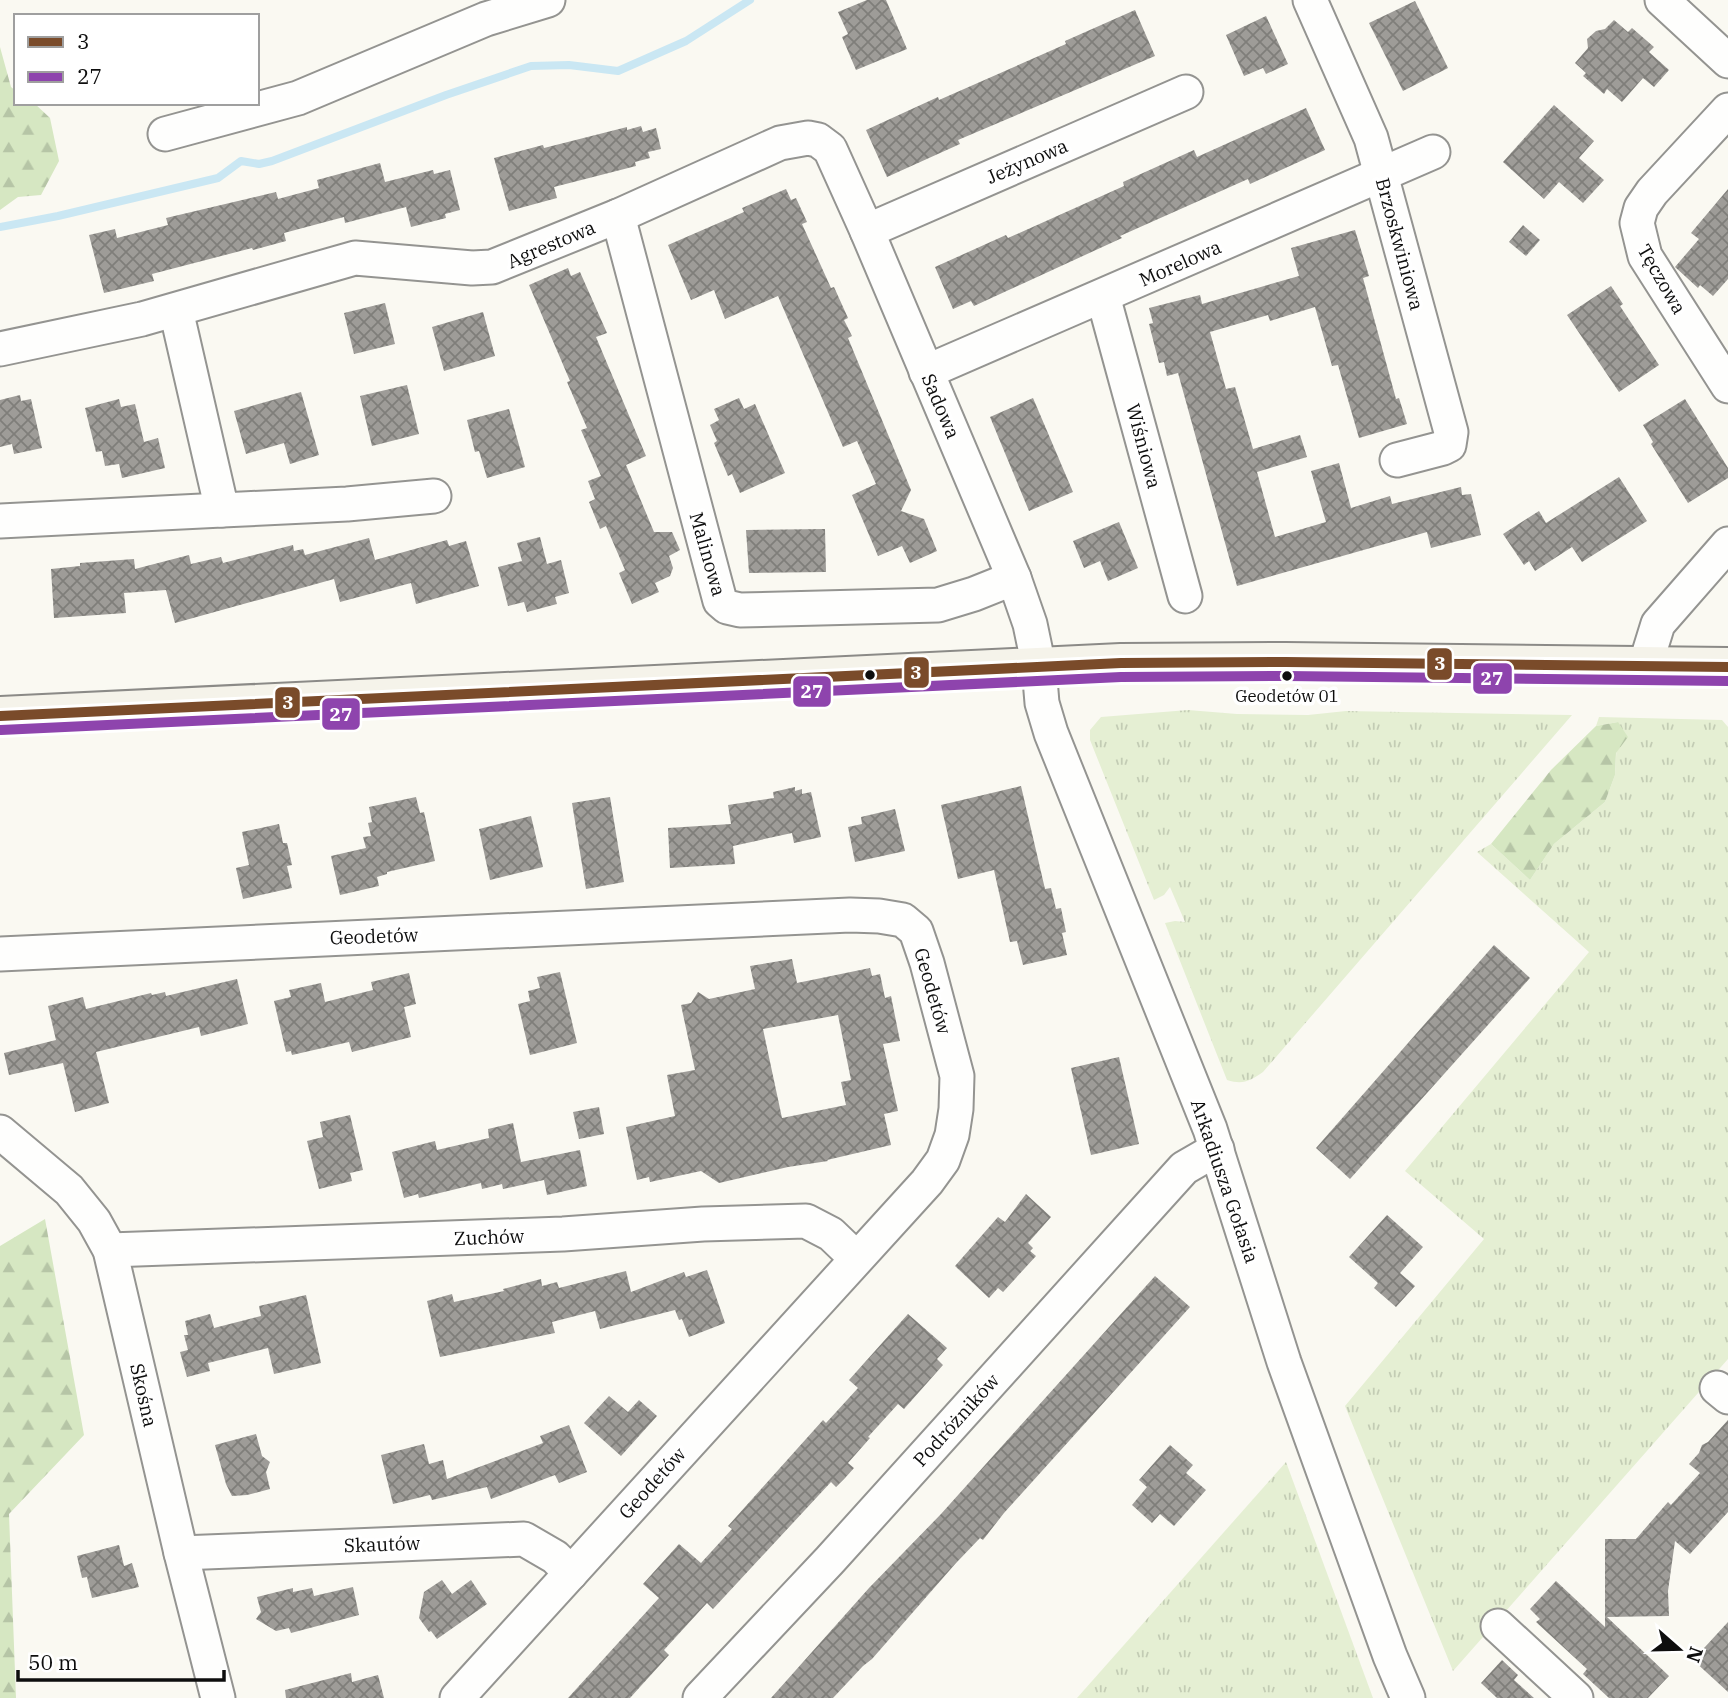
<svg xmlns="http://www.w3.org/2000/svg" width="1728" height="1698" font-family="'IBM Plex Serif',serif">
<defs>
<pattern id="grass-tufts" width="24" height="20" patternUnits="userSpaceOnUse" patternTransform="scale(1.75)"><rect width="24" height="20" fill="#e5efd3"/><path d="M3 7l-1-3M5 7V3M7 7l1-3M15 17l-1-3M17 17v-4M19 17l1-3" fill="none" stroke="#c3ccb4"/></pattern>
<pattern id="forest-firs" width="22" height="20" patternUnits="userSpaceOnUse" patternTransform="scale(1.75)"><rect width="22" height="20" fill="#d6e7c2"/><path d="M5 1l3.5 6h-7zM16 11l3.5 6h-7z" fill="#b6c5a6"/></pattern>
<pattern id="building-cross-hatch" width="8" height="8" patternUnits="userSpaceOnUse" patternTransform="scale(1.75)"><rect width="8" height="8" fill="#9e9c98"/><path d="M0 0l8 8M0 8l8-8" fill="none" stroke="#7f7e7a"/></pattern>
</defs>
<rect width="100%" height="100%" fill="#faf9f2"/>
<g fill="url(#grass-tufts)">
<path d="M1188,710L1237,714L1308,715L1346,711L1572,715L1263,1072C1250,1081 1243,1085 1227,1080L1165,923L1175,921L1185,922L1170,887L1164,895L1154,900L1090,740V730L1101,717Z"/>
<polygon points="1599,717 1722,720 1728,727 1728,1359 1453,1671 1345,1406 1484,1239 1405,1171 1589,952 1477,852 1491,844 1530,880 1554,844 1605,802 1615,775 1618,722 1596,726"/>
<polygon points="1286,1462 1373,1698 1077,1698"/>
</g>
<g fill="url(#forest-firs)">
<polygon points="0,47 11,87 16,91 16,103 34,103 50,118 59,161 41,195 18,197 0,210"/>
<polygon points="1618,722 1628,737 1616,753 1615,775 1605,802 1554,844 1530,880 1491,844 1551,770 1596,726"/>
<polygon points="45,1219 84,1435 9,1514 16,1698 0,1698 0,1246"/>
</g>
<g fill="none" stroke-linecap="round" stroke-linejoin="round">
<polyline stroke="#cae7f3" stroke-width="8" points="0,227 58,216 218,178 241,161 259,164 272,161 446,95 531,66 569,65 618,71 686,41 750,0"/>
</g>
<g fill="url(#building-cross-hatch)" fill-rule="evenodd">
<polygon points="867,0 886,0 907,49 856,70 842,37 848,34 838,12"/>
<polygon points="1415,1 1448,68 1403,91 1369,23"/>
<polygon points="1135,10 1155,56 958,140 960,144 887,177 866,130 938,97 939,100 1066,44 1065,41"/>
<polygon points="1266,16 1288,64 1266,74 1263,68 1244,76 1226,35"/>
<polygon points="1614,20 1628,32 1632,28 1654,47 1649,52 1669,70 1654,87 1643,78 1622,102 1607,89 1604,94 1583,76 1586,73 1575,63 1588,48 1587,39 1596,31 1605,29"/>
<polygon points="1554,105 1594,141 1579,158 1604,180 1583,203 1559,182 1544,199 1503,162"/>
<polygon points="1306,108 1325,150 1250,184 1248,179 1120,236 1122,238 974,306 971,301 953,309 935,267 1006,235 1008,238 1124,186 1123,182 1194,150 1197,157"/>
<polygon points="641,126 643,132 656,128 661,149 648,152 650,158 635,162 636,166 554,187 557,198 509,211 494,158 543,145 544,148 627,127 627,130"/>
<polygon points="380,163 385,182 433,170 434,174 450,170 460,210 445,214 446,218 411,227 406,207 345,223 344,217 284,233 286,241 253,250 252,248 152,274 154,281 104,293 89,235 115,229 117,238 168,225 166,218 276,192 278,199 319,188 317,180"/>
<polygon points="786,189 791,200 796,198 807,222 802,224 831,288 834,287 848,318 844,320 852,336 848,338 911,490 901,511 924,519 937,551 910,563 902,546 878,556 852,495 876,484 857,441 843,447 778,296 725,319 714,290 691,300 668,245 744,212 742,208"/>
<polygon points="1728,189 1728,279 1713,296 1700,285 1698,288 1675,267 1699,239 1691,233"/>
<polygon points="1523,225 1540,240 1526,256 1509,242"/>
<polygon points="1355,230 1369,276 1363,278 1396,399 1399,398 1407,424 1359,438 1338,365 1332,366 1315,307 1270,321 1268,315 1210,332 1226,389 1235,387 1253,449 1300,435 1307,457 1257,472 1275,537 1326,522 1311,471 1339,463 1351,508 1390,496 1392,504 1461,487 1462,495 1471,494 1481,535 1431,548 1427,532 1237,586 1178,373 1167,376 1164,362 1159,363 1149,324 1153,323 1149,308 1200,295 1202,304 1299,276 1291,248"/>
<polygon points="568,268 571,276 580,272 607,333 596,337 646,456 626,465 654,532 672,532 680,550 669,556 673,568 670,576 655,583 659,592 632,604 619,573 625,570 606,526 600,529 589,502 595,499 588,481 601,476 581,430 587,428 567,382 570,381 529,285"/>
<polygon points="1611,286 1623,304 1620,306 1659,365 1619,392 1567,315"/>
<polygon points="385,303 395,344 354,354 344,313"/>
<polygon points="483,312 495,356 444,371 432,327"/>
<polygon points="407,385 419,434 372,446 360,396"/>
<polygon points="301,392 319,455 290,464 284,443 246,454 234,411"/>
<polygon points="20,395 21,401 31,399 42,448 14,454 12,444 0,447 0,400"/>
<polygon points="739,398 744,409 755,404 785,473 740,493 732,474 728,476 714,443 717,441 710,425 719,420 714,409"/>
<polygon points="1033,398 1073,492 1029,511 990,417"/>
<polygon points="119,399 121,407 135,404 144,442 158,438 165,468 122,478 119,464 105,466 102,451 96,452 85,408"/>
<polygon points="1685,399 1728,468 1728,478 1688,503 1651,444 1653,442 1643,425"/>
<polygon points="509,409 525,467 487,478 479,451 475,452 467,420"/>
<polygon points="1619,477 1647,521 1582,562 1572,547 1535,571 1529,561 1524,565 1503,534 1539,511 1546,523"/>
<polygon points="1119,522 1138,568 1108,581 1100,561 1084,568 1073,541"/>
<polygon points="825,529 826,572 749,573 746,530"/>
<polygon points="540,537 547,564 561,560 569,593 555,597 557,604 527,612 524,602 508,606 498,567 522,561 517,543"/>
<polygon points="369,538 375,560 447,540 449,546 466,541 479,586 416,604 411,583 340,602 334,579 175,623 166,590 124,593 126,613 54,618 51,569 80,566 80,563 134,559 135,569 189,555 191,564 221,557 223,563 293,545 294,551 303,549 305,555"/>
<polygon points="1021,786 1045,889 1051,888 1056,909 1061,908 1066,932 1062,933 1067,955 1023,965 1017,941 1010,942 994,870 958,879 941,805"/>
<polygon points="795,787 795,791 802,789 802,794 811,792 821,837 794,843 792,833 733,846 735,864 670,868 668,828 731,824 728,805 774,798 773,792"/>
<polygon points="416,797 420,813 424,812 435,861 387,872 387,874 377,877 379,886 340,895 331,856 366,848 363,837 371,836 368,823 372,822 369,807"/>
<polygon points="610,797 624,882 586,889 572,803"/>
<polygon points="895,809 905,851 855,862 848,827 862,824 861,817"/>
<polygon points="531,816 543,867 490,880 479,829"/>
<polygon points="279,824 283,843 287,843 292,865 287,866 292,888 243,899 236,868 249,865 242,832"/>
<polygon points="1494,945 1530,978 1350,1179 1316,1148"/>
<path d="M792,959L797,983L870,968L872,976L880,974L885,998L891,996L900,1041L883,1044L898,1111L884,1114L891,1145L827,1160L828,1161L788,1167L719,1183L701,1171L650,1182L649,1177L637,1180L626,1127L675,1116L667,1075L695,1070L681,1005L691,1003L698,992L709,999L755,989L750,966ZM838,1015L851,1080L841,1082L846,1105L782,1118L763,1029Z"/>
<polygon points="560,972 577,1043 530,1055 518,1004 530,1001 528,991 540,988 537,977"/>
<polygon points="409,973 416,1004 404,1007 411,1037 352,1052 349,1042 292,1055 291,1051 286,1052 274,1001 291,997 289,990 321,983 325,1002 373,990 371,982"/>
<polygon points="237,979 248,1024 201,1036 199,1027 96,1052 109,1103 75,1112 63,1063 9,1075 4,1053 56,1040 48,1006 83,997 86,1009 151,993 152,995 165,992 166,996"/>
<polygon points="1119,1057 1139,1144 1091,1155 1071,1068"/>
<polygon points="599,1107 604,1134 579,1139 573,1112"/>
<polygon points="350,1115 363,1170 350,1173 352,1181 319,1189 307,1141 323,1137 320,1122"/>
<polygon points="513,1123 521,1162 580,1150 587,1186 547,1195 544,1180 503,1189 502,1184 482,1189 481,1183 419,1198 418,1194 404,1198 392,1152 435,1141 437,1150 489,1138 488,1129"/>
<polygon points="1026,1194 1051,1217 1028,1243 1033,1248 1030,1251 1036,1256 1003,1292 998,1288 989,1298 955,1266 998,1217 1005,1222"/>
<polygon points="1387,1215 1423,1247 1400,1273 1415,1286 1396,1307 1374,1288 1378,1283 1349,1257"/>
<polygon points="707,1270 725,1323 689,1337 682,1319 679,1320 675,1310 600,1329 595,1311 552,1322 555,1333 440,1357 427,1301 452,1294 454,1302 504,1291 503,1289 541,1279 542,1286 557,1282 559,1288 626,1271 631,1292 684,1272 686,1277"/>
<polygon points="1155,1276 1190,1307 1004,1513 983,1540 980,1538 956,1563 872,1659 863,1666 833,1698 771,1698 869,1588 941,1514"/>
<polygon points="306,1295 321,1363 274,1374 268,1348 208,1363 210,1371 187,1377 180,1352 188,1350 184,1335 188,1335 185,1321 210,1314 214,1328 261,1316 259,1306"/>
<polygon points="908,1314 947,1348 937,1359 943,1365 904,1409 898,1404 868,1437 870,1438 848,1463 854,1468 845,1478 836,1487 831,1482 713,1609 707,1603 664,1650 669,1655 630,1698 568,1698 659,1598 643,1584 679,1544 701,1563 732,1529 728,1526 823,1420 826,1423 858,1388 849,1380"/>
<polygon points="609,1396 628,1412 639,1400 657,1416 621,1456 584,1423"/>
<polygon points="1728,1420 1728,1512 1690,1554 1675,1541 1668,1591 1669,1616 1607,1617 1669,1676 1648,1698 1609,1698 1583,1674 1587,1669 1536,1622 1540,1619 1530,1609 1556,1581 1605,1627 1605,1539 1636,1539 1668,1502 1671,1505 1700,1473 1689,1464 1699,1453 1702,1445 1708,1442"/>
<polygon points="569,1425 587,1472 559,1483 555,1475 491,1499 487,1487 432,1500 430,1495 393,1504 381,1455 424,1444 429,1464 443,1460 447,1479 543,1443 540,1436"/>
<polygon points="256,1434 262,1456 270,1462 266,1472 270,1489 247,1495 232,1496 226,1484 215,1445"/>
<polygon points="1170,1445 1193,1465 1186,1473 1206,1490 1174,1526 1160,1514 1152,1523 1132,1505 1147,1487 1139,1480"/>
<polygon points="119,1545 124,1566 132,1563 139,1587 92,1598 87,1577 82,1578 77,1556"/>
<polygon points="442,1580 452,1594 471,1580 487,1604 437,1639 431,1631 429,1632 419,1618 424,1592"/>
<polygon points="353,1587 359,1615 291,1633 289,1628 276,1631 256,1619 261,1612 257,1597 293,1588 293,1592 312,1588 314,1596"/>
<polygon points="1728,1622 1728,1692 1693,1660"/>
<polygon points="1502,1660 1518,1675 1514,1680 1534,1698 1497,1698 1481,1683"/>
<polygon points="351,1673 352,1682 378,1675 384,1698 286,1698 285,1690"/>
</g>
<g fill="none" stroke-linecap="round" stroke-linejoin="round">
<g stroke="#949491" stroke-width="37">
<g id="street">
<polyline points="1310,0 1371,138 1451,432 1449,445 1443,448 1397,460"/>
<polyline points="1662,0 1728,61"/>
<polyline points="1728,110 1652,192 1641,208 1637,223 1645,256 1728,386"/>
<polyline points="165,134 298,98 486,19 548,0"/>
<polyline points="618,216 720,601 727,607 740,610 938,605 974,594 1014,578"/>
<polyline points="867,231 1186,92"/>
<polyline points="1103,296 1185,596"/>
<polyline points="176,310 222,510 347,504 434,496"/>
<polyline points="0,349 142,319 355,258 472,268 492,267 618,216 780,143 808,138 818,140 830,149 867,231 1014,578 1030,624 1039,667 1042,703 1051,733 1210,1129 1284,1362 1390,1656 1408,1698"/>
<polyline points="926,372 1433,152"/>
<polyline points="0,521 222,510"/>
<polyline points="1645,666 1658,624 1728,544"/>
<polyline points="0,954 850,915 879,916 903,920 916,931 927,963 957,1076 956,1109 952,1135 943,1160 927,1182 457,1698"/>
<polyline points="0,1132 69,1190 94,1221 110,1250 181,1553 218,1698"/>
<polyline points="110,1250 563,1234 703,1224 806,1221 831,1234 856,1258"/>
<polyline points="1717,1388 1728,1397"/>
<polyline points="181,1553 524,1539 555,1557 571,1573"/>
<polyline points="1498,1626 1576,1698"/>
<polyline points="700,1698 830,1560 1184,1168 1217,1149"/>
</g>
</g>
<g stroke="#8b8a87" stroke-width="42">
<polyline id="secondary" points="0,716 1121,663 1286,662 1728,667"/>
</g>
<use href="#street" stroke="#fefefd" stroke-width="33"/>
<use href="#secondary" stroke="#f5f3ea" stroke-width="38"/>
<g stroke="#fff" stroke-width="16">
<polyline id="bus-1" points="0,716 1121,663 1286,662 1728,667"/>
</g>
<g stroke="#fff" stroke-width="16">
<polyline id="bus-2" points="1,730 1121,677 1286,676 1728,681"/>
</g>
<use href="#bus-1" stroke="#7a4b2a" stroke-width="10"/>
<use href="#bus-2" stroke="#8e44ad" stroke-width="10"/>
</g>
<g fill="#0e0e0e" stroke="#fff" stroke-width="2.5">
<circle cx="870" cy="675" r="6"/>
<circle cx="1287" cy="676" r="6"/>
</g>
<g text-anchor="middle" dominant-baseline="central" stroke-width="7" stroke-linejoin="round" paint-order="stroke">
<g font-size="17" fill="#0e0e0e" stroke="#fff">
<text x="1287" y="696">Geodetów 01</text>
</g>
<g font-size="19" fill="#0e0e0e" stroke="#fff">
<text transform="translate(1027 161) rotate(-23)">Jeżynowa</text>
<text transform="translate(551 244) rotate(-23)">Agrestowa</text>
<text transform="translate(1400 244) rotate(75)">Brzoskwiniowa</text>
<text transform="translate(1180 263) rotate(-24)">Morelowa</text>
<text transform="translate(1662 279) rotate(60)">Tęczowa</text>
<text transform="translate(941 406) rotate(67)">Sadowa</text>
<text transform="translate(1144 446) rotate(75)">Wiśniowa</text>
<text transform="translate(708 554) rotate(74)">Malinowa</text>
<text transform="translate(374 936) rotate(-2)">Geodetów</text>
<text transform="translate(933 991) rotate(74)">Geodetów</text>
<text transform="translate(1225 1181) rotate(71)">Arkadiusza Gołasia</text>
<text transform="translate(489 1237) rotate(-2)">Zuchów</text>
<text transform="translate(144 1395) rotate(77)">Skośna</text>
<text transform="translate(956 1420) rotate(-48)">Podróżników</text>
<text transform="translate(652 1483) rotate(-48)">Geodetów</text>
<text transform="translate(382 1544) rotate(-2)">Skautów</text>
</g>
</g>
<g stroke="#fff" stroke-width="2.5">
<rect x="1426" y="647" width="27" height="34" rx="7" fill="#7a4b2a"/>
<rect x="903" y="656" width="27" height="33" rx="7" fill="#7a4b2a"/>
<rect x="1472" y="662" width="41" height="33" rx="7" fill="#8e44ad"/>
<rect x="792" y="675" width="40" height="33" rx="7" fill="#8e44ad"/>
<rect x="274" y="686" width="27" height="33" rx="7" fill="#7a4b2a"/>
<rect x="321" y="697" width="40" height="34" rx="7" fill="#8e44ad"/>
</g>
<g font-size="19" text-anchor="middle" font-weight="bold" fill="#fff">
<text x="1440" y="670">3</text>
<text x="916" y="679">3</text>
<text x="1492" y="685">27</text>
<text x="812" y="698">27</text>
<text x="288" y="709">3</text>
<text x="341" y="721">27</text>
</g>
<rect x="14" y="14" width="245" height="91" fill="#ffffff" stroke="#9f9f9f" stroke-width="2"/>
<rect x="28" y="37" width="35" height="10" fill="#7a4b2a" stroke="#9f9f9f" stroke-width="2"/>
<text x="77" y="49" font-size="21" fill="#0e0e0e">3</text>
<rect x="28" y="72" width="35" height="10" fill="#8e44ad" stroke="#9f9f9f" stroke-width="2"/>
<text x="77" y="84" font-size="21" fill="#0e0e0e">27</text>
<g transform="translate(1679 1649) rotate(110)" stroke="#ffffff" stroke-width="5" paint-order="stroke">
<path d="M0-5L12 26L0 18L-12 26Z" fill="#0e0e0e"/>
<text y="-10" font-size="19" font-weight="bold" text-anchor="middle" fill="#0e0e0e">N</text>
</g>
<path d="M18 1670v10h206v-10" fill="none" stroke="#0e0e0e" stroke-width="3.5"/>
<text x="28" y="1670" font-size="21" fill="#0e0e0e" stroke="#ffffff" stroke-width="5" paint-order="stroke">50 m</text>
</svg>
